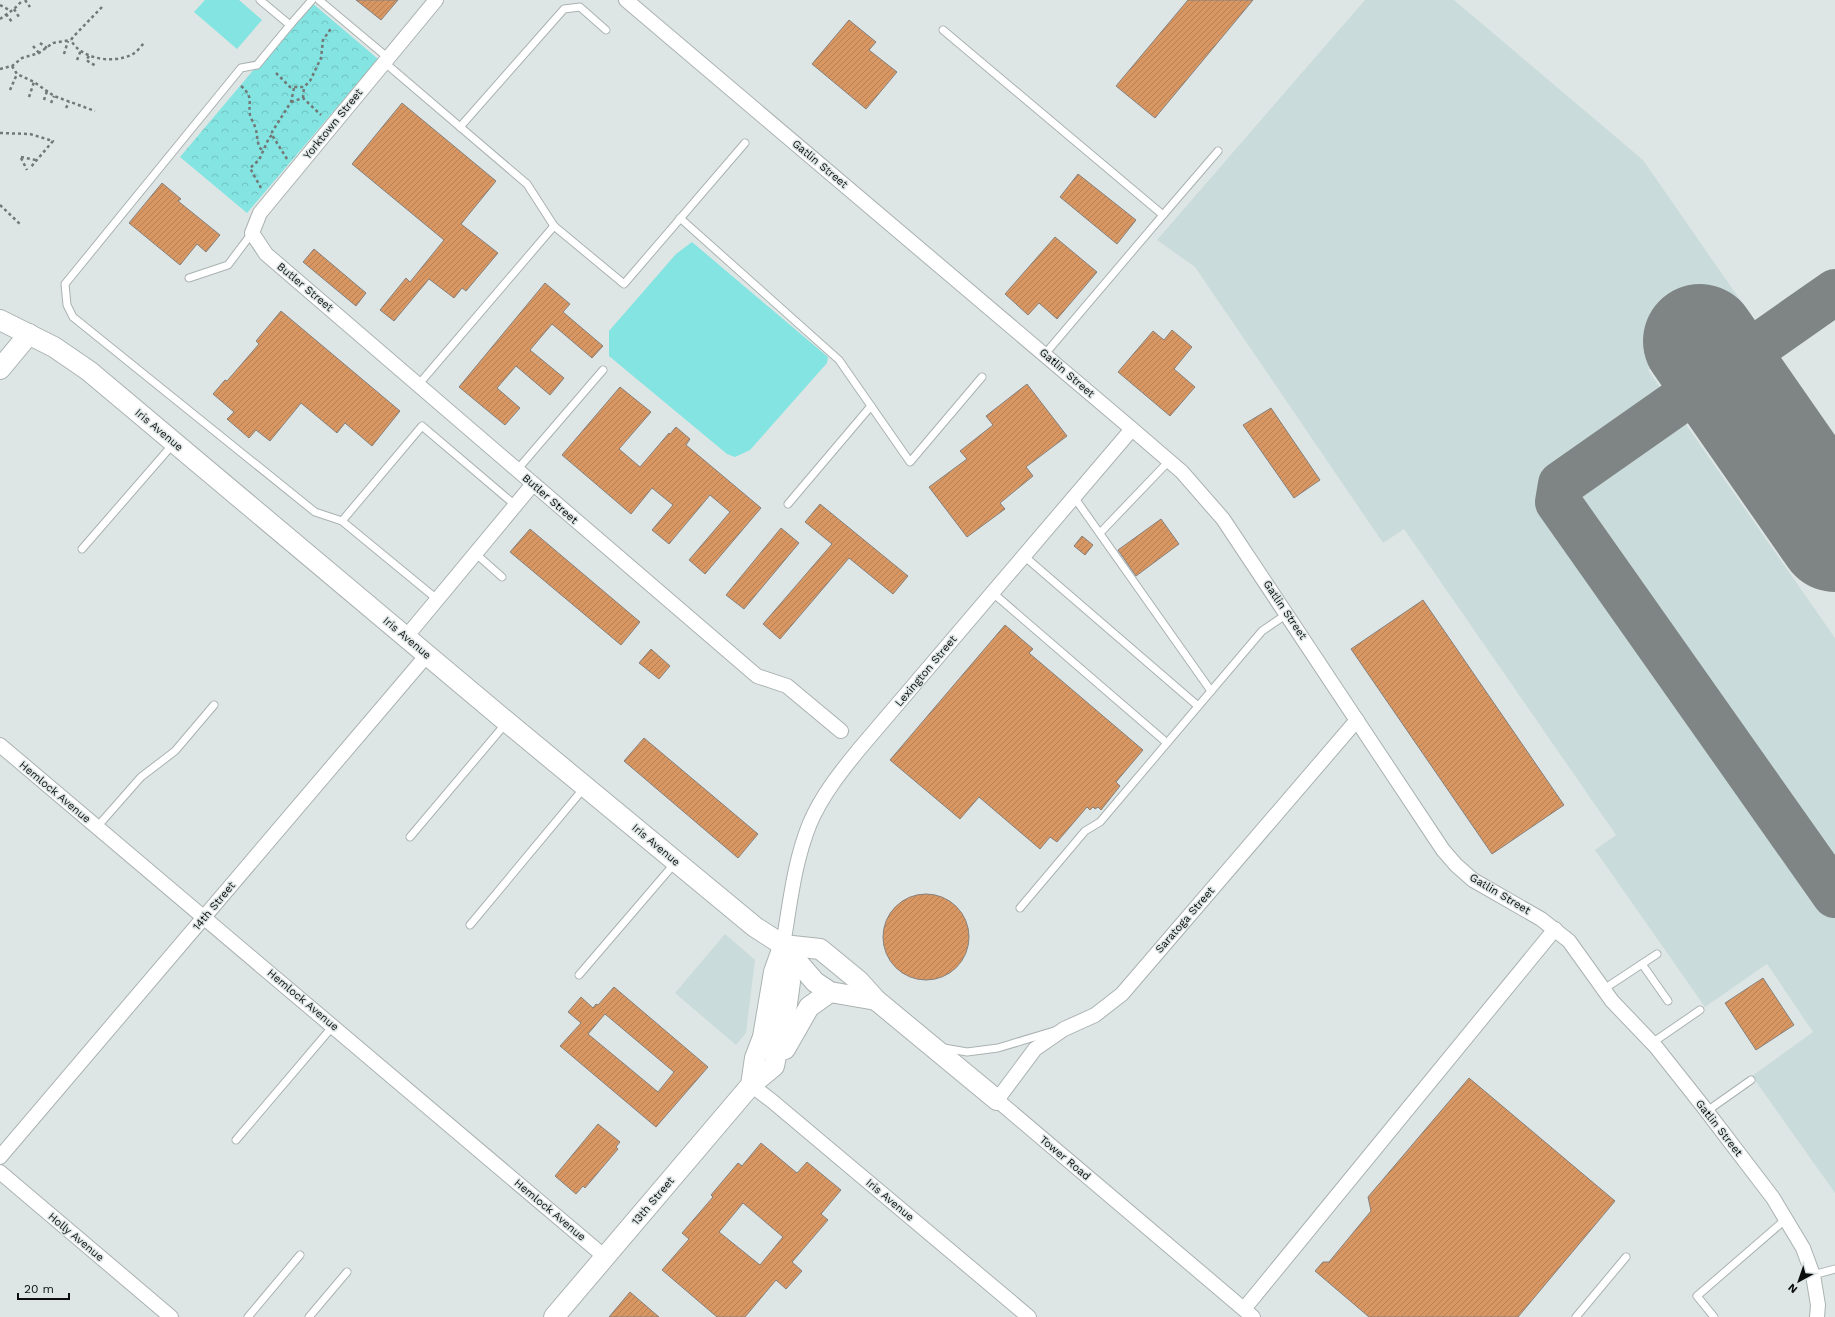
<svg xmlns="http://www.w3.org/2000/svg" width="1835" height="1317" font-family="'Work Sans',sans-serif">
<defs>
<pattern id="park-crowns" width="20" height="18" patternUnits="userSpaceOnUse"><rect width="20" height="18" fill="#83e4e1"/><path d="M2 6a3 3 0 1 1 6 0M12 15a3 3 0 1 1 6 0" fill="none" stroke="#70c2c0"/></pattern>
<pattern id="building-hatch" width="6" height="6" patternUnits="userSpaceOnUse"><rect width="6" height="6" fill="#d79662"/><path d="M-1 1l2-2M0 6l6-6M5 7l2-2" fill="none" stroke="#b78054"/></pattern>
</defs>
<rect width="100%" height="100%" fill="#dee6e5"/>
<g fill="#c9dbda">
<polygon points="1365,0 1454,0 1643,160 1743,304 1648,370 1835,638 1835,1193 1752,1076 1813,1032 1767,964 1705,1007 1595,850 1616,835 1404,529 1383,543 1195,267 1157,240"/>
<polygon points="725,934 755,960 746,1033 736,1045 675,993"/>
</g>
<polygon fill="url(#park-crowns)" points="311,2 378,59 247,213 180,157"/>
<g fill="#83e4e1">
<polygon points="205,0 239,0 262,20 237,49 194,12"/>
<polygon points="692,242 828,357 827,363 750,450 735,457 727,454 609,356 609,331 676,254"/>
</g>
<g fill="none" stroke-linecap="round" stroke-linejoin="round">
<polyline stroke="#7f8584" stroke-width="46" points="1835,292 1561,484 1558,502 1835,895"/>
<polyline stroke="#7f8584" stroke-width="114" points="1700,341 1835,535"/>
</g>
<g fill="url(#building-hatch)" stroke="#86817d" fill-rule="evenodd">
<polygon points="356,0 398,0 381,20"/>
<polygon points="1188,0 1253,0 1155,118 1116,86"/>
<polygon points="849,20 876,42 869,50 897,72 866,109 812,64"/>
<polygon points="402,103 496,181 461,224 498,253 466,291 462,288 454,298 429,279 394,321 380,310 406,278 410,282 444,240 352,164"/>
<polygon points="1078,174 1136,220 1117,244 1060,197"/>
<polygon points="162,183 181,199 178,201 220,235 206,252 197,244 180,265 129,223"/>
<polygon points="1055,237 1097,272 1057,319 1039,303 1028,315 1005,294"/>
<polygon points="314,249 366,293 356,306 303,262"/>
<polygon points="545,283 570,304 563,312 603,346 592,358 552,324 530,350 564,378 550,395 516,366 497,388 520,408 505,425 459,387"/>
<polygon points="281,311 400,411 372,446 345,423 337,433 301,403 270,441 256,430 249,438 227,419 234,412 213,394 225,380 227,381 259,344 256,341"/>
<polygon points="1172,330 1192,347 1174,369 1195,387 1170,416 1118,372 1153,331 1164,340"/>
<polygon points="1027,384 1067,436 1026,467 1033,476 1000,503 1005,509 967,537 929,487 967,459 960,451 993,425 986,416"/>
<polygon points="620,387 651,412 619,449 640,467 669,433 670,434 676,427 690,439 686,445 761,508 705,574 689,560 730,512 710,495 669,544 652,530 673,505 652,488 631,514 562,455"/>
<polygon points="1271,408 1320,480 1294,498 1243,425"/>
<polygon points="820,504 908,576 893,594 849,558 780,639 763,624 832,544 805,522"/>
<polygon points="1161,519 1179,544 1136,576 1118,550"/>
<polygon points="781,528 799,543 744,609 726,595"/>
<polygon points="530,529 640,622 621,645 510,552"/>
<polygon points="1082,536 1093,545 1085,555 1074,546"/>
<polygon points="1423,600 1564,805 1492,854 1351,649"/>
<polygon points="1005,625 1033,649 1029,653 1143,750 1116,782 1120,786 1101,810 1098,807 1095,809 1093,807 1090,810 1087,807 1057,842 1050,837 1040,849 979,797 960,819 890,760"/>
<polygon points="651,649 670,666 659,679 639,663"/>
<polygon points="644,738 758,834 738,858 624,761"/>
<circle cx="926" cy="937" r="43"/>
<polygon points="1763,978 1794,1025 1756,1050 1725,1003"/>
<path d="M614,987L708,1067L656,1127L560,1046L581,1023L568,1012L581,997L593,1008L596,1004L598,1005ZM605,1014L674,1072L658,1092L588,1034Z"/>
<polygon points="1469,1078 1615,1201 1518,1317 1369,1317 1315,1271 1323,1262 1329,1262 1371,1211 1368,1197"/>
<polygon points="598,1124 620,1142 616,1147 618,1149 585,1188 583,1186 576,1194 555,1176"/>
<path d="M761,1143L797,1173L807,1162L841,1190L821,1214L828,1220L792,1262L802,1271L786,1289L776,1280L745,1317H717L662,1270L689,1239L682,1233L713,1197L711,1195L738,1163L742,1166ZM743,1203L783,1237L760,1265L719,1232Z"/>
<polygon points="630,1292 659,1317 609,1317"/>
</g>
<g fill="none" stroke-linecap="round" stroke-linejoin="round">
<g stroke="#aab2b1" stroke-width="9">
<g id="lane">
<polyline points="260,0 290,25 312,0"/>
<polyline points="319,0 387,57"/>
<polyline points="290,25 257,65 241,68 65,284 67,305 73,317 315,512 342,521"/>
<polyline points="943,30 1163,215 1045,354"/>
<polyline points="384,62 527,184 554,226"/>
<polyline points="460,127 564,9 580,7 606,30"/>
<polyline points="1163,215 1218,151"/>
<polyline points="680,218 839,360 910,462 982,377"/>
<polyline points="189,278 228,265 252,233"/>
<polyline points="419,384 554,226 624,284 745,143"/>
<polyline points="517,470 603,370"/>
<polyline points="1074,497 1211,691"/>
<polyline points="788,504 871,406"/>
<polyline points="1100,533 1169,461"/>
<polyline points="82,549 174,443"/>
<polyline points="475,553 502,577"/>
<polyline points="1024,556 1198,706"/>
<polyline points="993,593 1167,743"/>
<polyline points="438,600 342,521 422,426 515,505"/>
<polyline points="97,827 141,777 175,751 214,705"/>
<polyline points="410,837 507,722"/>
<polyline points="1020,908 1085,831 1100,822 1262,631 1287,614"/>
<polyline points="470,925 584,788"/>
<polyline points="1642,964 1668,1001"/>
<polyline points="579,975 675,863"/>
<polyline points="1604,989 1657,954"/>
<polyline points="1652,1043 1700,1010"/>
<polyline points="944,1048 967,1052 998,1048 1054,1031"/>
<polyline points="1707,1111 1751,1080"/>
<polyline points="236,1140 333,1026"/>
<polyline points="1813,1275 1835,1269"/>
<polyline points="248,1317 300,1255"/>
<polyline points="309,1317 347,1272"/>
<polyline points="1576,1317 1626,1257"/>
<polyline points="1714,1317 1697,1296 1786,1219"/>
</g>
</g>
<g stroke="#aab2b1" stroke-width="16">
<g id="street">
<polyline points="436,0 260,213 252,233 266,254 757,676 787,686 841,731"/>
<polyline points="626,0 1132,429 1182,472 1223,519 1443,850 1456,865 1473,880 1541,919 1569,941 1612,1001 1656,1047 1702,1105 1773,1198 1803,1248 1813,1275 1818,1305 1817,1317"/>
<polyline points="406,637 533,484"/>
<polyline points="0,745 605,1257"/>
<path d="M783,945C790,904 794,862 810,823C822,795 842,770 861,747L1132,429"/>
<polyline points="751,1085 772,1101 1029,1317"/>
<polyline points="0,1157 427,655"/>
<polyline points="0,1172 171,1317"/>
<polyline points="1244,1309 1555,929"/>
<polyline points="1253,1317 997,1100 1035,1049 1064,1029 1095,1015 1122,994 1357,720"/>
</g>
</g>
<g stroke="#aab2b1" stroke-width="22">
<g id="secondary">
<polyline points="0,320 54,347 89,371 507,722 755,927 783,945 815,982 830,992 876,1000"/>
<polyline points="0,369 29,334"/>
<polyline points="783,945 820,949 859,981 876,1000 997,1100"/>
<polyline points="785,1049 809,1007 830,992"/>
<polyline points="751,1085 755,1058 763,1037 774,972 783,947"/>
<polyline points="554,1317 751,1085 774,1066 787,1004 790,982 784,947"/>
</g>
</g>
<g stroke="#727877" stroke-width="2.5" stroke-dasharray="3 3" stroke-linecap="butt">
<polyline points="25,0 30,7"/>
<polyline points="0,5 11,11"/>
<path d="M102,7L73,37L71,40C81,60 115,64 133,54C137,52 141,46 144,43"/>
<polyline points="14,9 19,17"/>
<polyline points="6,14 12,22"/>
<polyline points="0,19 14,9 23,0"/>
<polyline points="40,43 47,48"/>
<polyline points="33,46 39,53"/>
<polyline points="64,54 68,41"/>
<polyline points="89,56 86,60 96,66"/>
<polyline points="77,60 81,50"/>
<polyline points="12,66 17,74 34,82 54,96 95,111"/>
<polyline points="0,69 12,66 22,58 39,53 53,43 71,40"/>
<polyline points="276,73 290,87 304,87 310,81 321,58 323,40 332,27"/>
<path d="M241,86C254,97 248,102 250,115C251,119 254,123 255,127C259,138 255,140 262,151"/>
<polyline points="10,90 17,74"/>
<polyline points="29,97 34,82"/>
<polyline points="303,98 304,87"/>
<polyline points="44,100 47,91"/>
<polyline points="291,102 303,98 321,115"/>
<polyline points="51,103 54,96"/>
<polyline points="66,108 69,102"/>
<polyline points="0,133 30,134 53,141 30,168"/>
<polyline points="21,157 36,160"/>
<polyline points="21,158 27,170"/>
<polyline points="287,159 272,135 272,132 291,102 294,88"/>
<polyline points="261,188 250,168 259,160 269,138 272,135"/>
<polyline points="0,205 21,225"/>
</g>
<use href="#lane" stroke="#fff" stroke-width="7"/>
<use href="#street" stroke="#fff" stroke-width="14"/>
<use href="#secondary" stroke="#fff" stroke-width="20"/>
</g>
<g text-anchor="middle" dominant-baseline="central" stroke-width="3" stroke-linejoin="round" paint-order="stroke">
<g font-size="11" fill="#0a0d0c" stroke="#dee6e5">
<text transform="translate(333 124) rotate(-51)">Yorktown Street</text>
<text transform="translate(820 164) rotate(40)">Gatlin Street</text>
<text transform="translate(305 287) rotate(40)">Butler Street</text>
<text transform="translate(1067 373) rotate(41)">Gatlin Street</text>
<text transform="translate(159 430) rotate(40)">Iris Avenue</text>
<text transform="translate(550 499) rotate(41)">Butler Street</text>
<text transform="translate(1285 610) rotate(56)">Gatlin Street</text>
<text transform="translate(407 638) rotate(40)">Iris Avenue</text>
<text transform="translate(926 671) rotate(-50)">Lexington Street</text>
<text transform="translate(55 792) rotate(40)">Hemlock Avenue</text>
<text transform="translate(656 845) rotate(40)">Iris Avenue</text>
<text transform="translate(1500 894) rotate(31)">Gatlin Street</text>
<text transform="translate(214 906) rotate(-50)">14th Street</text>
<text transform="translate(1185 920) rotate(-49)">Saratoga Street</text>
<text transform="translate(303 1000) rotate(40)">Hemlock Avenue</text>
<text transform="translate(1719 1128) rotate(52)">Gatlin Street</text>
<text transform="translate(1065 1158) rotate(40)">Tower Road</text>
<text transform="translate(890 1200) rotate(40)">Iris Avenue</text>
<text transform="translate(653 1201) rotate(-50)">13th Street</text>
<text transform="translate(550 1210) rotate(40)">Hemlock Avenue</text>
<text transform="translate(76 1237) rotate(40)">Holly Avenue</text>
</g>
</g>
<g transform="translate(1799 1281) rotate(220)" stroke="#dee6e5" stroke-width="3" paint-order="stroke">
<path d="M0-3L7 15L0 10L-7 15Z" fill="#0a0d0c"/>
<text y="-6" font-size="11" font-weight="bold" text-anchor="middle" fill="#0a0d0c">N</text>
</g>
<path d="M18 1293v6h51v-6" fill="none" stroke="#0a0d0c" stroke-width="2"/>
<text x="24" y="1293" font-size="12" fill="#0a0d0c" stroke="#dee6e5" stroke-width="3" paint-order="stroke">20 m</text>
</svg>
